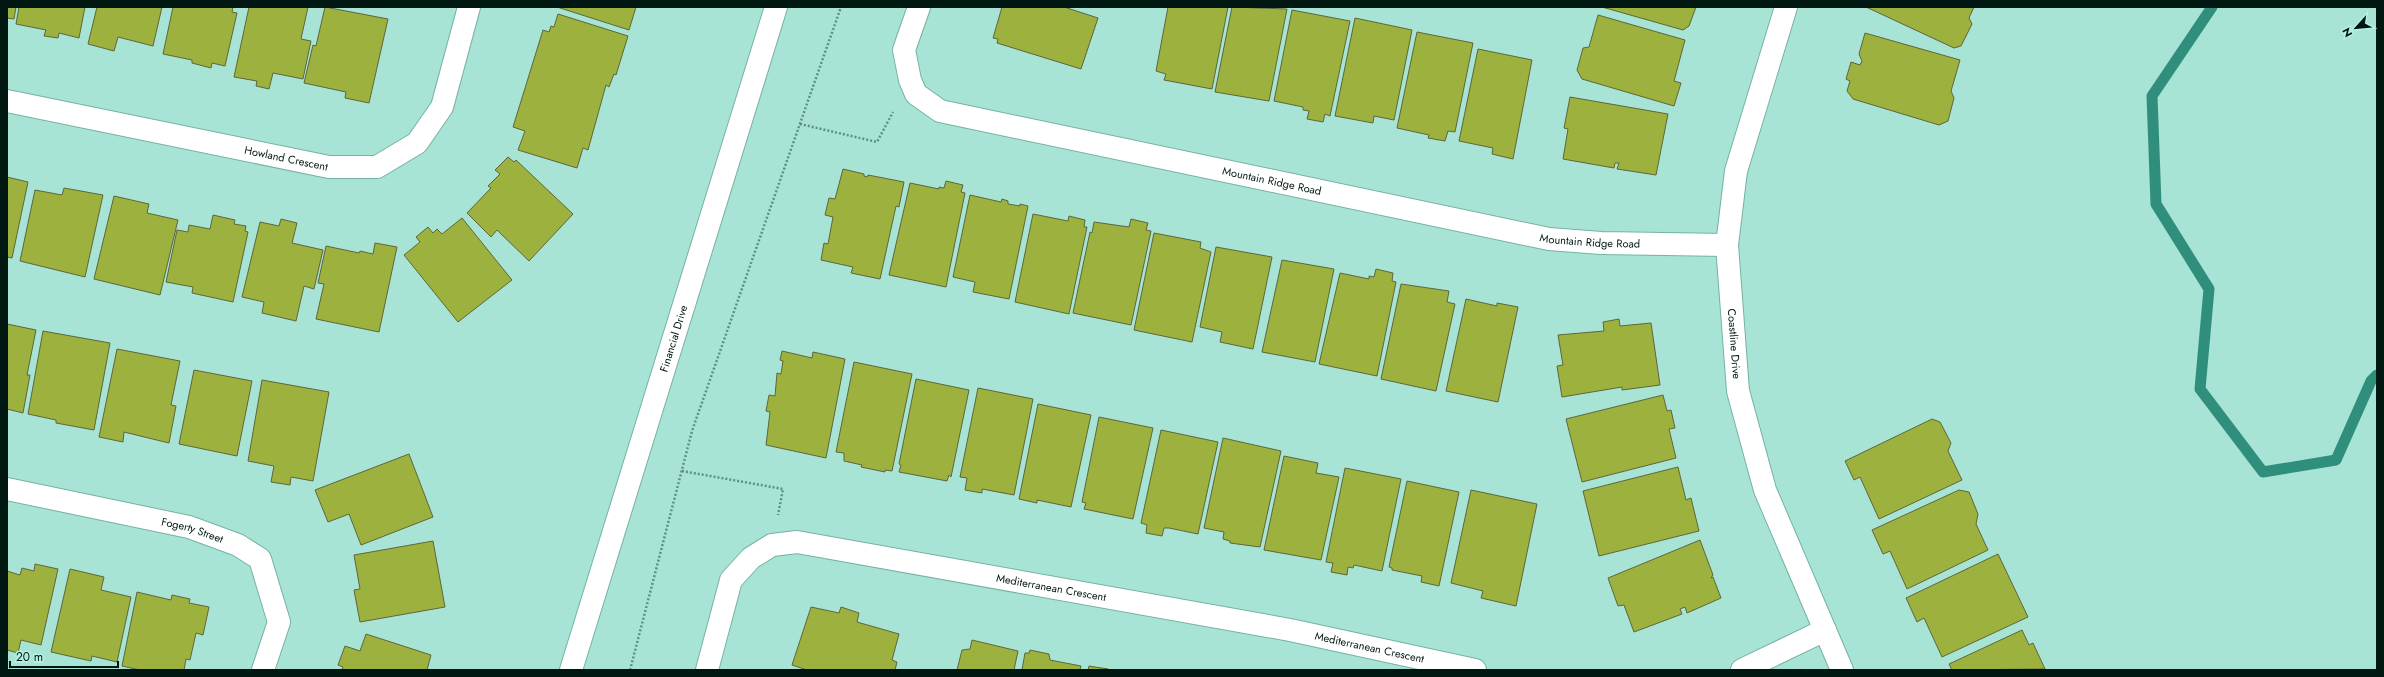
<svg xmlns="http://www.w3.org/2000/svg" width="2384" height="677" font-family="Jost,sans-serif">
<rect width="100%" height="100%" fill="#a7e4d6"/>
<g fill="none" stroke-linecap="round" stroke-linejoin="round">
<polyline stroke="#308e7d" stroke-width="11" points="2212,7 2152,96 2156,204 2209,289 2200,389 2263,472 2336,460 2371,381 2377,375"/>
</g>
<g fill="#9db23e" stroke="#5d663a">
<polygon points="7,7 16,7 14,19 7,18"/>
<polygon points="19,7 85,7 79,38 59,33 58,38 44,36 46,30 16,24"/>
<polygon points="97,7 162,7 153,46 118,37 114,51 88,44"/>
<polygon points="173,7 233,7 232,12 237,13 225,66 212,63 211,68 192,63 192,60 163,54"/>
<polygon points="249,7 308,7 301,39 311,41 303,79 273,73 269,89 256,86 257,81 234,77"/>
<polygon points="325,7 388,19 369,103 345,98 346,92 304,83 313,45 316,46"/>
<polygon points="557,7 636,7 629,30"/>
<polygon points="1002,7 1064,7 1098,18 1081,69 997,43 998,39 993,38"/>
<polygon points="1168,7 1228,7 1212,89 1164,80 1166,74 1156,71"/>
<polygon points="1232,7 1287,9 1269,101 1215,92"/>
<polygon points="1602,7 1696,7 1689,26 1683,30"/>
<polygon points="1866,7 1974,7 1969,18 1972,24 1961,46 1954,48"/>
<polygon points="1292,10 1350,21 1330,116 1325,114 1323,122 1307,119 1309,111 1303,110 1303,107 1274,101"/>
<polygon points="558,14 628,36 616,75 614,74 609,87 606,85 588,150 583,148 577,168 518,150 525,131 513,127 543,30 549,32 551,26 554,27"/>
<polygon points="1598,15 1685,40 1674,81 1681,83 1674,106 1582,79 1577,70 1583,48 1589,47"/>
<polygon points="1355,18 1412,30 1394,120 1374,116 1373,123 1335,116"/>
<polygon points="1417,32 1473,43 1455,132 1448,131 1445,141 1428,138 1429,135 1397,128"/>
<polygon points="1865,33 1960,60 1951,91 1954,98 1948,121 1939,125 1853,99 1847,91 1850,81 1846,79 1851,62 1860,65 1862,61 1859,54"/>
<polygon points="1478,49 1532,60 1513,159 1492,154 1493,148 1459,141"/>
<polygon points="1570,97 1668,114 1656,175 1617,169 1619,163 1615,163 1614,168 1563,159 1568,129 1564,128"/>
<polygon points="508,157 514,162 516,160 573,214 529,261 497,230 491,237 467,213 491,188 488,186 500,174 495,170"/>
<polygon points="843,169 864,174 864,176 867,177 868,175 904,182 899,207 896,206 880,279 851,273 853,267 821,260 824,243 828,244 833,217 825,215 829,198 835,199"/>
<polygon points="7,177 28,182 12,258 7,257"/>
<polygon points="946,181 963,185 961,192 965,193 946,287 889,275 910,183 939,189 939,187 944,188"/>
<polygon points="64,188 103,195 85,277 20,261 35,190 62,195"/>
<polygon points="970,195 1001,202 1002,199 1008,201 1008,204 1020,206 1020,204 1028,206 1009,299 973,292 975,282 953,277"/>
<polygon points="114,196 149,204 147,213 178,220 160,295 94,279"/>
<polygon points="1033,214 1068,221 1069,216 1085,220 1084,227 1087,227 1069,314 1015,302"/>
<polygon points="213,215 235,220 234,224 246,226 245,231 248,232 233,302 192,293 193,287 166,282 177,230 188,232 189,225 210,229"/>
<polygon points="462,218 512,280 458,322 404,255 420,242 416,237 428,227 433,233 437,229 442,234"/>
<polygon points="281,219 297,223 292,243 323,250 314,289 304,286 296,321 262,313 264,302 242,297 260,222 279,226"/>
<polygon points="1131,219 1148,223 1146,230 1151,231 1131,325 1073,313 1090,232 1092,233 1094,222 1129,227"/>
<polygon points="1154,233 1201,242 1200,248 1211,252 1192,342 1134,330"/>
<polygon points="375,243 397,247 379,332 316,319 324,284 318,283 326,246 359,253 360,251 373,254"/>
<polygon points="1216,247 1272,257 1253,349 1220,342 1222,332 1200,327"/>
<polygon points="1282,260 1334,269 1315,362 1262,352"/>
<polygon points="1376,269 1393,273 1392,281 1396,282 1377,376 1319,364 1340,273 1369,279 1369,276 1374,277"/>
<polygon points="1401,284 1449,291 1447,302 1455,304 1436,391 1381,379"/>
<polygon points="1466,299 1497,306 1497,303 1518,307 1498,402 1446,391"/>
<polygon points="1619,319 1620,326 1651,323 1660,385 1622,390 1622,387 1562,397 1557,366 1563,365 1558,335 1604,331 1603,322"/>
<polygon points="7,324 36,330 27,375 30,375 23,413 7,409"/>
<polygon points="43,331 110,343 94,430 56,423 56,420 28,414"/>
<polygon points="117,349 180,361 171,405 176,406 169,443 124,432 123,442 99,437"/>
<polygon points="782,351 812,358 813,352 845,359 826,458 766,445 770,412 766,411 769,395 775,396 777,373 781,374 783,361 780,360"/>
<polygon points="854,362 912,374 892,471 885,470 885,472 861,467 862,465 844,461 844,453 836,452"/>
<polygon points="194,370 252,381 237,456 179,444"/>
<polygon points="916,379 969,390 951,477 949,475 947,481 899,472 901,465 899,464"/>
<polygon points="262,380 329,392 313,481 291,477 290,485 271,482 274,466 248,461"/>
<polygon points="978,388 1033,399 1014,495 982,489 982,493 965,490 967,478 960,477"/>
<polygon points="1663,395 1667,411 1671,410 1675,428 1669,429 1676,458 1582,482 1566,419"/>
<polygon points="1038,404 1091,415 1071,507 1037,500 1037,503 1019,499"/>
<polygon points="1099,417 1153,428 1133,519 1084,509 1086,503 1082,502"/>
<polygon points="1932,419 1940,422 1951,443 1948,451 1962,480 1879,519 1860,477 1854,480 1845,461"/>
<polygon points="1161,430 1218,442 1198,534 1169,528 1164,528 1162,536 1146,533 1147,525 1141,523"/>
<polygon points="1223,438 1281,451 1260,547 1230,543 1230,541 1223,539 1224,532 1204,528"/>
<polygon points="409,454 433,517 361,545 349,514 328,522 315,490"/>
<polygon points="1284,456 1318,463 1316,473 1339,477 1321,560 1264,550"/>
<polygon points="1678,467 1686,500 1691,498 1699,531 1599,556 1583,491"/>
<polygon points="1345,468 1401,479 1382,571 1354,565 1353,568 1348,567 1347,575 1331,572 1333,563 1326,562"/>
<polygon points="1407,481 1459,492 1439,586 1421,582 1422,576 1392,570 1392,568 1389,567"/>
<polygon points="1471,490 1537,504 1516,606 1481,598 1483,591 1451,583"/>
<polygon points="1959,490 1969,492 1978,514 1976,524 1988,550 1907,589 1890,551 1883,554 1872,530"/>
<polygon points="1700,540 1713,575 1711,578 1713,577 1721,598 1687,613 1685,607 1680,609 1682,614 1634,632 1624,605 1618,606 1608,578"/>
<polygon points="433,541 445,607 360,622 354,590 360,589 354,555"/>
<polygon points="1998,554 2028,617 1942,657 1924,618 1917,622 1906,598"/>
<polygon points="35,564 58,569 41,645 21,640 18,653 7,650 7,571 20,575 22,568 34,571"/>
<polygon points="70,569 104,577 101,590 131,597 117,662 92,656 91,661 51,652"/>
<polygon points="137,592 171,600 172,595 190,599 189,603 209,607 203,635 196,633 190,660 186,659 184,670 140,670 122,666"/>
<polygon points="811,607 839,613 841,607 859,613 857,622 899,634 892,660 897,662 895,670 807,670 792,665"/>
<polygon points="2022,630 2029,645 2033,643 2045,669 1952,670 1949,664"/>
<polygon points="366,634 431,655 427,670 342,670 343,667 338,665 345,646 360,651"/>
<polygon points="972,640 1018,651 1014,670 957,670 962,650 970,649"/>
<polygon points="1030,650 1049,654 1050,660 1081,666 1080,670 1022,670 1025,653 1029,653"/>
<polygon points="1089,666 1108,669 1088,670"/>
</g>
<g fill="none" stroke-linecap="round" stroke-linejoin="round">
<g stroke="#76b2a4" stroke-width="24">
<g id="minor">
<path id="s1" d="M919,7L904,50L910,80L916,94L940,111L1549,239L1601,243L1727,245"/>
<path id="s2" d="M1786,7L1736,171L1727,245L1738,391L1765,490L1842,670"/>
<path id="s3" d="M7,101L329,167H377L417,143L442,107L469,7"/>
<path id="s4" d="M7,489L189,527L238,545L260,559L279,622L263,670"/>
<path id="s5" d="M571,670L776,7"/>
<path id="s6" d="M707,670L731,580L751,558L772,545L797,542L1290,630L1475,670"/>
<polyline points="1742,670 1825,630"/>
</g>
</g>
<g stroke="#618e84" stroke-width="2.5" stroke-dasharray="2 2" stroke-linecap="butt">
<polyline points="800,124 877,142 893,112"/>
<polyline points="682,471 783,489 778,515"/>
<polyline points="630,670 692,431 841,7"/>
</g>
<use href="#minor" stroke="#fff" stroke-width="22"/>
</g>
<g text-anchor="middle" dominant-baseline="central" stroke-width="4" stroke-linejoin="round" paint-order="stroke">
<g font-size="11" fill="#001712" stroke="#b4f2e3">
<text stroke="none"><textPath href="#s3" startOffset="285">Howland Crescent</textPath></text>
<text stroke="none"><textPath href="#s1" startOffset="460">Mountain Ridge Road</textPath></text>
<text stroke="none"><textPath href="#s1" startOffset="784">Mountain Ridge Road</textPath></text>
<text stroke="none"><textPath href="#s5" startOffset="347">Financial Drive</textPath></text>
<text stroke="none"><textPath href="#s2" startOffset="345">Coastline Drive</textPath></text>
<text stroke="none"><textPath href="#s4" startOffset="190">Fogerty Street</textPath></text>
<text stroke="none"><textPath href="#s6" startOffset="431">Mediterranean Crescent</textPath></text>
<text stroke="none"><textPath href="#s6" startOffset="755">Mediterranean Crescent</textPath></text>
</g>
</g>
<rect width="2384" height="677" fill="none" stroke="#001712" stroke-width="16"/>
<g transform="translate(2356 28) rotate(243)" stroke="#b4f2e3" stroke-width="3" paint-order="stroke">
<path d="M0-3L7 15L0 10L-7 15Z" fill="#001712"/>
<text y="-6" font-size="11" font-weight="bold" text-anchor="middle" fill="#001712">N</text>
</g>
<path d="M10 661v6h108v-6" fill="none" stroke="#001712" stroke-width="2"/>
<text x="16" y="661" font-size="12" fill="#001712" stroke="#b4f2e3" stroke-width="3" paint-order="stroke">20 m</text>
</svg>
